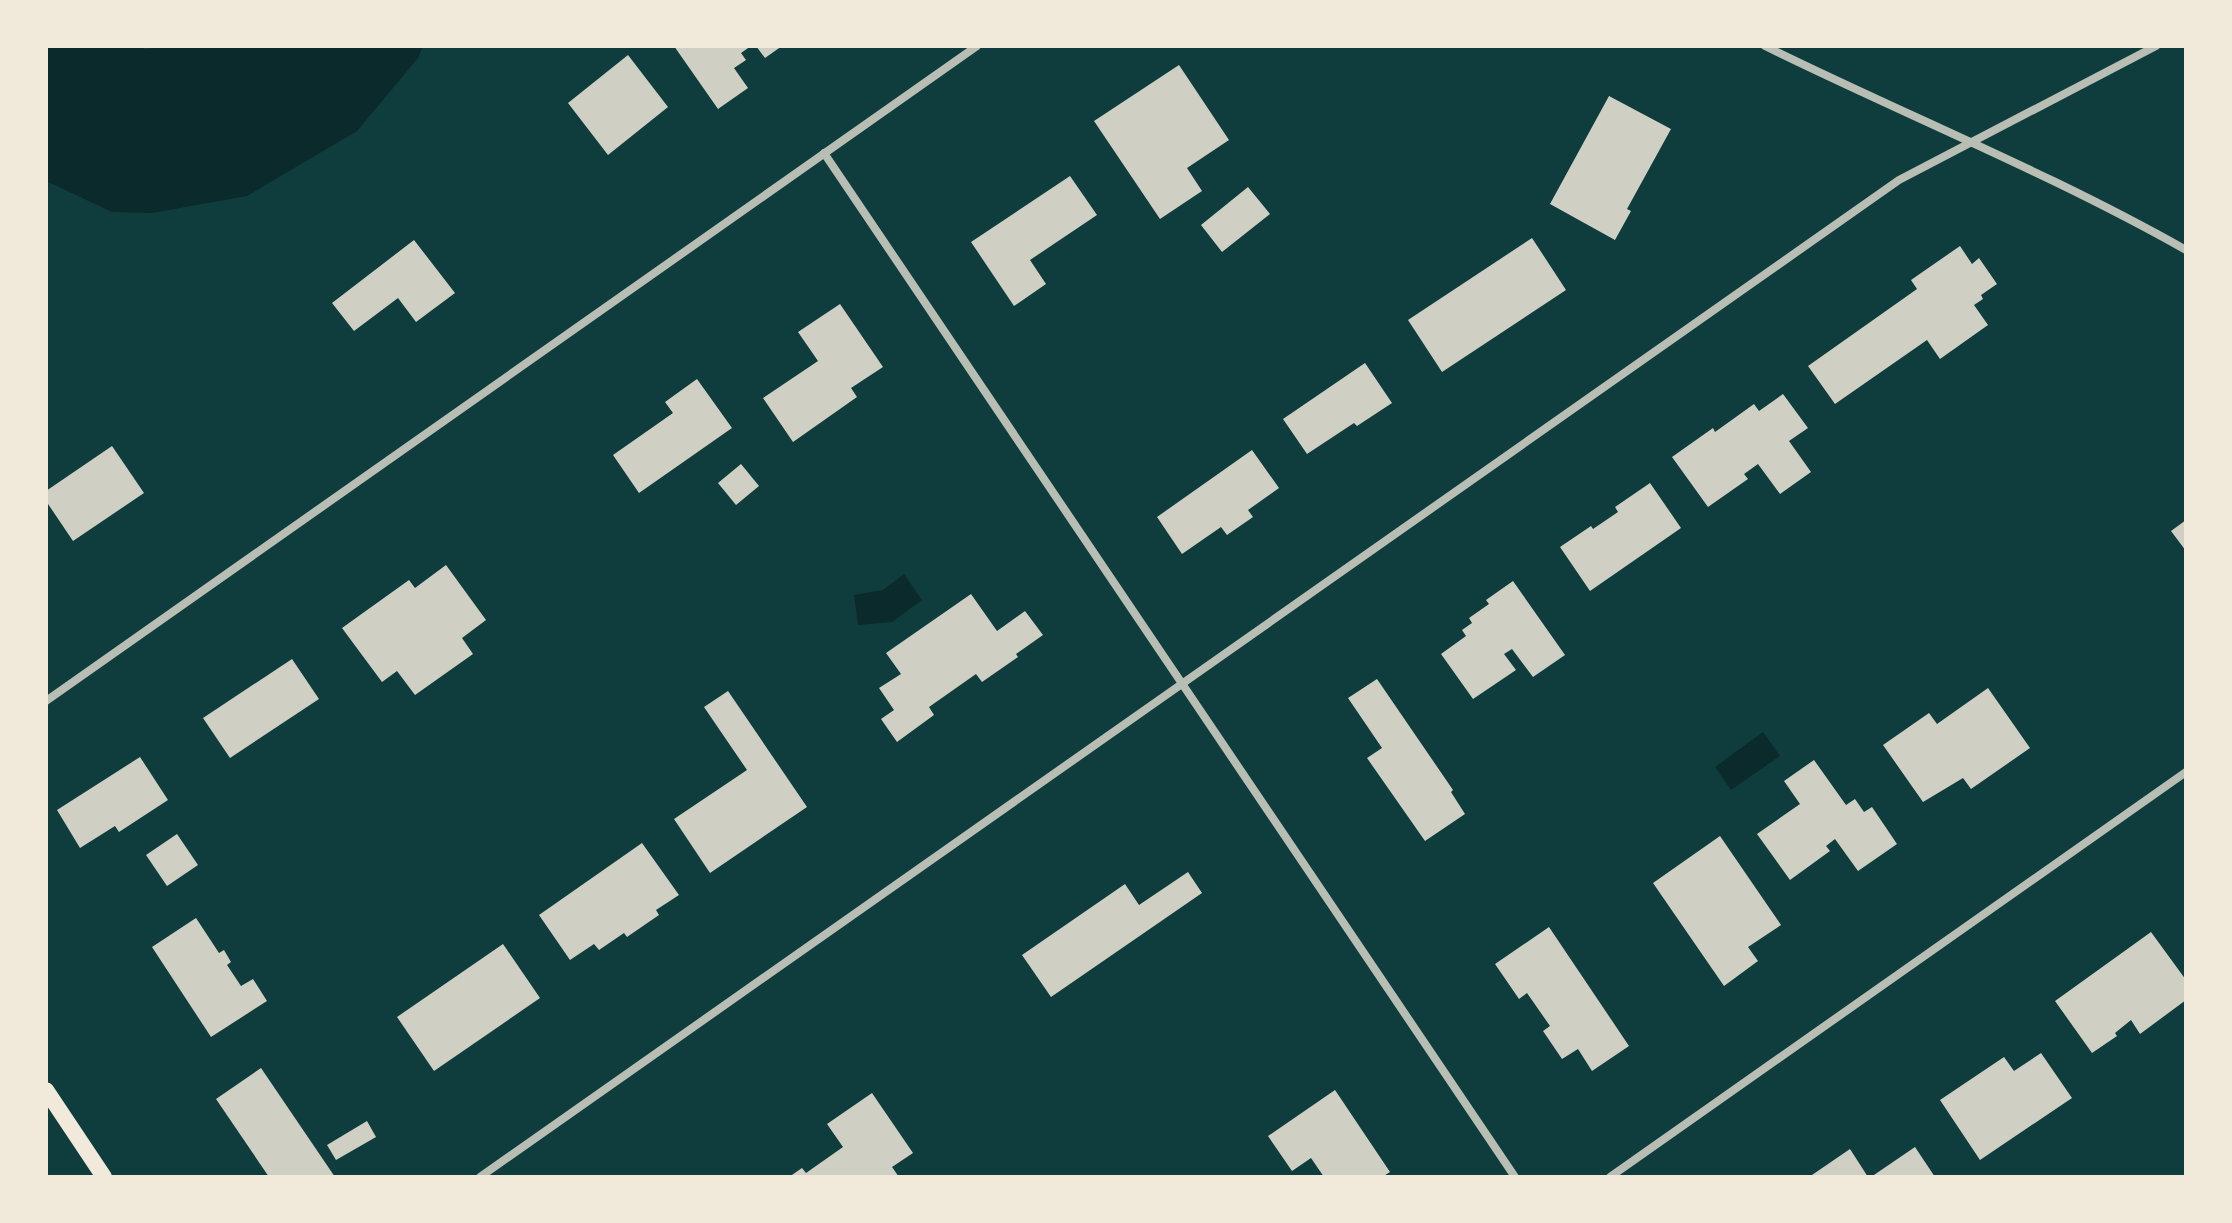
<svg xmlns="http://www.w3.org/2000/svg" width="2232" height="1223" font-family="Raleway,sans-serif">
<rect width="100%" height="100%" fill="#0f3d3e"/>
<g fill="#0a2a2b">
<polygon points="46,46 142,46 145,49 174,46 423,46 418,58 357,131 247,196 152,213 112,212 46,181"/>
<polygon points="904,574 922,600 892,622 858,625 854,595 883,590"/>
<polygon points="1763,732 1780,756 1731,790 1715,767"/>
</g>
<g fill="#cfcfc3">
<polygon points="674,46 751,46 741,53 746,60 734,68 748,88 718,109"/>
<polygon points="756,46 782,46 765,58"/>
<polygon points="628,55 668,107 608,155 568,103"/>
<polygon points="1179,65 1229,140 1187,168 1202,191 1160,219 1094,121"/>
<polygon points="1609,96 1671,129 1627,209 1631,211 1615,240 1550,204"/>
<polygon points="1070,176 1097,215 1030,260 1046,284 1014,306 971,242"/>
<polygon points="1248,187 1270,214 1222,252 1201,225"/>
<polygon points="1532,238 1566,290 1442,372 1408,320"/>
<polygon points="414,240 455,293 416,322 398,298 354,331 332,303"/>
<polygon points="1960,246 1972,264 1979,258 1997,284 1981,295 1983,299 1974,305 1988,325 1940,359 1927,340 1835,404 1808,366 1917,289 1911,280"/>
<polygon points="840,304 883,367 851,388 857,397 793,442 763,398 818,361 798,332"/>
<polygon points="1365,363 1392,403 1357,426 1354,423 1307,454 1283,419"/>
<polygon points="697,379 732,428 639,493 613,455 673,413 665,402"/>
<polygon points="1783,394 1808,428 1789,441 1811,472 1780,494 1758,464 1744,474 1748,479 1708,507 1672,457 1713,428 1715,432 1754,404 1759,411"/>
<polygon points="112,446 144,493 73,541 46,501 46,491"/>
<polygon points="1252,450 1279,488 1248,510 1253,517 1227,535 1221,527 1182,554 1157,517"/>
<polygon points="741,464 759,486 736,505 718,483"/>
<polygon points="1650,483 1681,528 1590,591 1560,547 1591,526 1593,529 1618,512 1615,507"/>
<polygon points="2186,520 2186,551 2171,531"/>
<polygon points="446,565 486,620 462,638 473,654 415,695 397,671 382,682 342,628 409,580 415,588"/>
<polygon points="1513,581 1565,655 1533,677 1512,649 1504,654 1516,670 1473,699 1441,654 1466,636 1462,630 1472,623 1469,618 1489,604 1486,600"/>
<polygon points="971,594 997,631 1025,611 1043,635 1016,654 1018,657 982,682 976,674 929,707 934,715 897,742 881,719 894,710 879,688 901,674 886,653"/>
<polygon points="292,659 319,699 230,758 203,718"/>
<polygon points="1377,679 1453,790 1451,792 1465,814 1425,841 1367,758 1382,748 1348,698"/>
<polygon points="1988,688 2030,748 1971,789 1963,778 1923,802 1883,745 1929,713 1937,724"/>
<polygon points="728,691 807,807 710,873 674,819 747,770 704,707"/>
<polygon points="140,757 168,800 119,832 115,826 80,848 57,810"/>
<polygon points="1814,760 1846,805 1855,799 1864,812 1872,807 1897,844 1858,871 1835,839 1826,846 1830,851 1790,880 1757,834 1800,804 1784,781"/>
<polygon points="177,834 198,865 167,886 146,855"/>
<polygon points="1720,836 1781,925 1748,947 1758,961 1724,986 1653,883"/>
<polygon points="642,843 679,895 656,910 659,915 627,937 624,933 599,950 594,944 570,960 539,915"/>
<polygon points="1188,872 1202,893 1051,997 1022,955 1125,884 1139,905"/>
<polygon points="196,918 219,953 224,950 231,962 227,965 241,986 253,979 267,1001 211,1037 152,947"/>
<polygon points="1549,927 1629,1046 1592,1071 1578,1049 1562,1059 1543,1031 1550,1026 1527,993 1519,999 1495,964"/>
<polygon points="2151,932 2186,980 2186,1000 2140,1034 2131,1020 2115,1033 2117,1036 2092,1053 2055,1001"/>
<polygon points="503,944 540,998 434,1071 397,1017"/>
<polygon points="2041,1053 2072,1098 1980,1160 1940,1100 2004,1057 2014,1071"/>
<polygon points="261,1068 335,1177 269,1177 216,1099"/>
<polygon points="1335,1090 1390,1172 1382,1177 1324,1177 1311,1158 1292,1171 1268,1136"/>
<polygon points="872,1093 913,1153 892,1167 899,1177 789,1177 802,1168 806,1173 843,1147 827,1124"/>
<polygon points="367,1121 376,1137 336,1160 327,1145"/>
<polygon points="1915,1147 1935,1177 1871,1177"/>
<polygon points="1850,1149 1868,1177 1809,1177"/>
</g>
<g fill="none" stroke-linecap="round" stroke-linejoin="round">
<g stroke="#b8beb3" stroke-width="8">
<path d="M1765,46C1905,115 2050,173 2186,250"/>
<polyline points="824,153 1515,1177"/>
<polyline points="46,701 977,46"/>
<polyline points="480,1177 1899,180 2156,46"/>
<polyline points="1610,1177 2186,772"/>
</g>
<polyline stroke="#f1e9da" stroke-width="16" points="46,1090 104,1177"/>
</g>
<rect width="2232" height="1223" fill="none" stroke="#f1e9da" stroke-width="96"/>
</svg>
